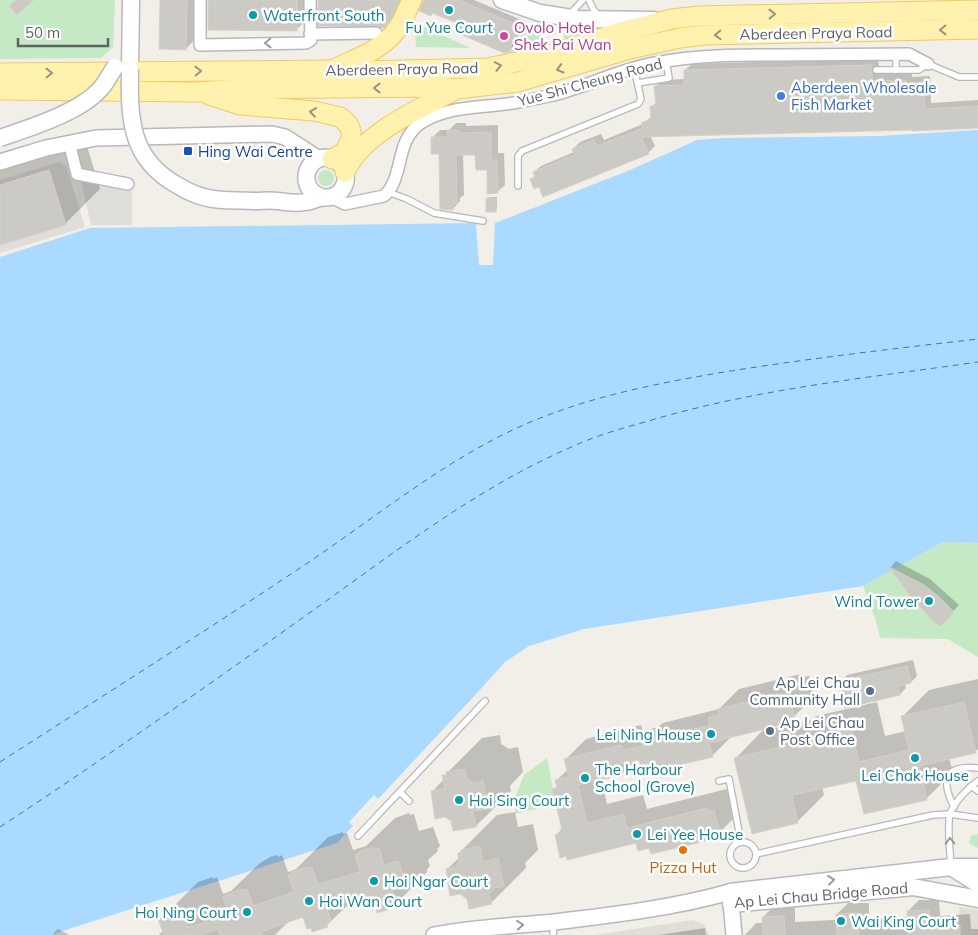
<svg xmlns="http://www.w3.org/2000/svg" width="978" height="935" font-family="Mulish,sans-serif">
<rect width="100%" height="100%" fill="#f1efe8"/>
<g fill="#e0deda">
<polygon points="59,162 66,166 85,227 0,253 0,180"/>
<polygon points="81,181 132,191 132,225 91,225"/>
</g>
<g fill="#e1ded6">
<polygon points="959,907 978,910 978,935 960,935"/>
<polygon points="692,920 704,924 709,935 595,935"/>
</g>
<g fill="#c5e8c5">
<polygon points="0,0 115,0 113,47 101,58 0,59"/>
<polygon points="417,24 471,48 416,47 415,27"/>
<polygon points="520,26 541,36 544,40 544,45 508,54"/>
<polygon points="564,29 578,30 578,34 574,34 575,36 578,36 570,41 564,38"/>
<circle cx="326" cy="178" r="8"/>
<polygon points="943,542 978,543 978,657 948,639 880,638 876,621 863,586"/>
<polygon points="547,758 556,804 515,814 516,795 524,775"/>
<polygon points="978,834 978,848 970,844 969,842 971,836"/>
</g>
<polygon fill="#aadaff" points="978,130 978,543 943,542 863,586 584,629 529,646 505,662 477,693 337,843 50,935 0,935 0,257 90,228 476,223 479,265 493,265 495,223 630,170 697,140 724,138 880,136"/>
<polygon fill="#f1efe8" points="374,795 378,799 353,826 349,822"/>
<g fill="#0003">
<polygon points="161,0 194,0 193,41 186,49"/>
<polygon points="210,0 304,0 304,22 296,30"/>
<polygon points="319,0 402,0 391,19"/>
<polygon points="425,0 474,0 524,21 514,46 508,51 459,23 433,12 431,14"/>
<polygon points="878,58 880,74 912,74 912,77 930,76 931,103 978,100 978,127 650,135 655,146 648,153 540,185 531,179 536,175 534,172 541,166 574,152 573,149 580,142 601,134 604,140 643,124 652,116 651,107 657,102 656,86 663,80 685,79 685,70 692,64"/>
<polygon points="456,123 466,123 466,126 498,125 498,153 504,153 505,185 497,192 488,169 477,154 463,153 464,195 460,198 460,201 453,209 440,153 432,138 440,130 449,130"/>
<polygon points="84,136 100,189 65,224 0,244 0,162"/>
<polygon points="489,197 497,197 497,209 496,210 487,199"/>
<polygon points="896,561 930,579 959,605 947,618 913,597 891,567"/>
<polygon points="913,660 917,676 911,682 905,684 906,688 900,694 841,681 847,675"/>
<polygon points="801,674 802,677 809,676 814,697 788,722 732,736 712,756 640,758 637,759 622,774 601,779 607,804 643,795 647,809 727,789 727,793 734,791 739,813 714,838 650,847 637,841 556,835 563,828 553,790 558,785 557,780 568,769 566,759 586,739 641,725 643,731 658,727 663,723 719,709 739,689"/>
<polygon points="978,679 978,749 975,752 949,758 953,772 926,799 857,779 822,787 824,795 797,822 736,758 762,731 812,720 816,716 877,702 885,736 906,731 902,717 929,690"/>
<polygon points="500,735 501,744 509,749 518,747 523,772 510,786 511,791 476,826 452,820 432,792 444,779 444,776 482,738"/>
<polygon points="515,812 518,827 533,824 538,850 525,863 526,868 491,903 468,898 447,869 460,857 459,853 497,815"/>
<polygon points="409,813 410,815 414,814 419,831 433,827 440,846 437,849 438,851 428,860 430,866 427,869 427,872 393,907 376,907 369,896 354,899 327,925 303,916 290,920 275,935 159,935 163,930 160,920 198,882 213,877 213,879 217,877 223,894 231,891 260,863 270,857 278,855 278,857 282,855 288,872 296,869 328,837 343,832 343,834 347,833 353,850 366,846 395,818"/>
<polygon points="919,900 939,900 940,916 970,914 971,929 978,929 978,935 745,935 756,923 764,923 763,917 774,906 795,905 795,922 833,920 838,920 837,914 848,903 869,903 869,919 908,917 908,911"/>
<polygon points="705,928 706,935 658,935"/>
<polygon points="58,929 69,935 52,935"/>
</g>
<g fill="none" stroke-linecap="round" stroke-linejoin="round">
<g stroke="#4174aa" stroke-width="1" stroke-dasharray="6 5" stroke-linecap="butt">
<path d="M0,762C104,695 209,629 312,560C384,511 453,454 533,421C593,396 655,384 718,373C804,359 891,349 978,339"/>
<path d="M0,827C107,757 211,683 315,609C395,552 476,489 567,449C592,437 619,429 645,422C754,389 867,378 978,362"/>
</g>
</g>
<g fill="#cccac5" stroke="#d6d1c6">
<polygon points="16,0 34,0 17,15 9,6"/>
<polygon points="160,0 187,0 186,50 159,49"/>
<polygon points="208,0 297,0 297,31 208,30"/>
<polygon points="318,0 399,0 391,19 384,28 382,28 376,26 318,26"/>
<polygon points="423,0 459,0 520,26 509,52 504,53 453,31 457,23 432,13 431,16 419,11"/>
<polygon points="872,65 871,70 873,81 906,80 906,83 924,82 925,109 978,106 978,128 912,131 912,130 641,137 649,154 543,197 539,187 534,189 530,179 535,177 533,172 574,155 572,149 594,140 597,146 643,128 641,123 651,119 650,106 656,106 654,86 684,85 684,70"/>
<polygon points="447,130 459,130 459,133 491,132 491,160 497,160 498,193 487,194 487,170 476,170 475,155 456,155 457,204 453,204 453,210 440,209 439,154 431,154 431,137 448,137"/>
<polygon points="49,170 66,225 0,245 0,185"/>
<rect x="486" y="198" width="10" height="14"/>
<polygon points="889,567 924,585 938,596 954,612 941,626 934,622 912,598"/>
<polygon points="907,666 911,683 898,686 900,695 845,708 839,681"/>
<polygon points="782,693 782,697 789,695 795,718 788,720 789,723 709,743 713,757 649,772 648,769 642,770 639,760 620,764 623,775 578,785 587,823 624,814 627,828 707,808 708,812 714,810 720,834 714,835 714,839 651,854 649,848 638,851 636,843 567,860 566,856 560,858 555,835 561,833 560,829 562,829 552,789 557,788 555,780 569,777 564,759 621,745 623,750 642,746 641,742 710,725 708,718 719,715 718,709"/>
<polygon points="964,702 976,753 919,766 927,800 864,814 856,781 792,795 798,823 752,834 734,758 789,745 788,743 851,728 859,762 909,750 901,716"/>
<polygon points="465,769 467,779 473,783 483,781 489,809 473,811 476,827 453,831 451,821 445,817 435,819 431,791 445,789 442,775 446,775 446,772"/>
<polygon points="480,846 483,862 498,858 504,886 494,888 489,894 492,904 469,909 467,899 460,894 450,896 446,869 455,867 459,861 458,853 461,852 461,850"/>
<polygon points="374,847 375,849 379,848 384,865 398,861 400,864 405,882 402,883 403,887 392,890 396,902 392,904 393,908 377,913 376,908 372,910 368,898 354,902 353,900 327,909 331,921 327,922 328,927 312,932 311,928 307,929 303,917 263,931 261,935 220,935 218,929 199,935 164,935 158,919 162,918 162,916 178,911 178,913 182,911 188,928 229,914 223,897 233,892 243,889 243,891 247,889 253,906 294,892 288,875 292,874 292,872 308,867 308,869 312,867 318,884 360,872 355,855 359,854 358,852"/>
<polygon points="929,910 929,926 960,925 960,935 908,935 907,911"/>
<polygon points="858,913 859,935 837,935 836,914"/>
<polygon points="784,916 785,935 763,935 762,917"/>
</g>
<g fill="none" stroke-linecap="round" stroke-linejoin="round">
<g stroke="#b5b8bc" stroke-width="8">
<g id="service">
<polyline points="589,0 593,9 598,15"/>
<polyline points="570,14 583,0"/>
<polyline points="876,70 919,70 928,64 959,77 978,77"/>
<polyline points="896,70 896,54"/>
<polyline points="638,83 669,78 666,61"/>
<polyline points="518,186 518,156 522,151 638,104 641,99 634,68"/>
<polyline points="388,192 407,199 434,213 483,221"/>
<polyline points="719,781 729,779 741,842"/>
<polyline points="971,786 978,791"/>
<polyline points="400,792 409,801"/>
<path d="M954,807C940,779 945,765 978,768"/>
<polyline points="358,836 485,701"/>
<circle cx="743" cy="855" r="13"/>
<polyline points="756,854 933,815 950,814 978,818"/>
<path d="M951,865C950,853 947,825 950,814C954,802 968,788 978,781"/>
<polyline points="553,935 554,924"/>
</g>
</g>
<g stroke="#b5b8bc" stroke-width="14">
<g id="minor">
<polyline points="200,0 200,45 306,43 311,40 310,0"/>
<polyline points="310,34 376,33"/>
<polyline points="69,142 77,174 128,184"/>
<path d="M331,197L345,204L384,196C405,177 394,141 421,123C452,103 490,109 524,101C534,99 544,97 554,95C588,86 620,69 655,63C697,55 737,55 780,55C823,55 866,54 909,54L928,64"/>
</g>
</g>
<g stroke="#b5b8bc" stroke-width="18">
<g id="tertiary">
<polyline points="0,162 46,148 96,138 272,134 285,137 319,159"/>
<path d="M434,935C473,927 514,926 554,922C613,915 673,908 730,892L734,935"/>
</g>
</g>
<g stroke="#b6babf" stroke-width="19">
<g id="secondary">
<polyline points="502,0 540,13 578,19 654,20"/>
<polyline points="130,69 131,0"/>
<path d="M255,201C262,201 271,200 278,201C287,202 295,204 305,202C310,202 315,199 320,198C324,197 327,198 331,197C341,195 348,183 345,173C344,167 339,161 333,159C308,150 294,187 321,197"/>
<polyline points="951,867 978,884"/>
<polyline points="730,892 951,867 978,867"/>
<polyline points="731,904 913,887 978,899"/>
</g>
</g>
<g stroke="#f2c960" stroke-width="21">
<g id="primary">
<path d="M334,69C357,58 383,50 398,28C404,20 407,9 412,0"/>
<polyline points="0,73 333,70 362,71 487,68 542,57 618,33 672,19 698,16 978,10"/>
<polyline points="0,90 198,92 241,89 330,88 435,87 457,89 518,82 630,49 680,38 705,35 978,29"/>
<polyline points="209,95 240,105 314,111 340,117 348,124 351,131 351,139 345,152 332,159"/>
<path d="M345,172C363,132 420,109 457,89"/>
</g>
</g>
<use href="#service" stroke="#fff" stroke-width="5.5"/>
<use href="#minor" stroke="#fff" stroke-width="11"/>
<use href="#tertiary" stroke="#fff" stroke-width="15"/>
<use href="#secondary" stroke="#fff" stroke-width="16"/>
<use href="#primary" stroke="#fff2af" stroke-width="19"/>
<g stroke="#b6babf" stroke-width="19" stroke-linecap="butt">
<g id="secondary-bridge">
<path d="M130,69C129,119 130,159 177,185C188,192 200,197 213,199C226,201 241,200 255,201"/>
<path d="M0,138C29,128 82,112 102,87C107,81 110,74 115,67"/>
</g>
</g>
<use href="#secondary-bridge" stroke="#fff" stroke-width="16"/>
</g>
<defs><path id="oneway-chevron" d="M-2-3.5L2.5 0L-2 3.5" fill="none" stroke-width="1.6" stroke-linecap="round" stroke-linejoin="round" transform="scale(1.25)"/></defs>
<g stroke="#979581">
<use href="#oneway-chevron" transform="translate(772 14) rotate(-1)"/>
<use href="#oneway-chevron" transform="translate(943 30) rotate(179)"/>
<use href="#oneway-chevron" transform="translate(718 35) rotate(178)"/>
<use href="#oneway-chevron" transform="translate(498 66) rotate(-11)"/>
<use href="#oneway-chevron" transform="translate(560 69) rotate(163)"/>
<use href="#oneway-chevron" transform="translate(198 71) rotate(-1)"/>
<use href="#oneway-chevron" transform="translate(49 73) rotate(-1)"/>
<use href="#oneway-chevron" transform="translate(377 88) rotate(-180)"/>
<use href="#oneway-chevron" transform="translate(313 112) rotate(-172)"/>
</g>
<g stroke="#979a9d">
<use href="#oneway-chevron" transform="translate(268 43) rotate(179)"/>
<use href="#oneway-chevron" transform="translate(950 841) rotate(-92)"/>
<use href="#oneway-chevron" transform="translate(831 880) rotate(-7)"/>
<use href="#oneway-chevron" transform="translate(520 925) rotate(-5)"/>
</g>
<g fill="#0f9aa8" stroke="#fff" stroke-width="2">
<circle cx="449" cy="10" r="5"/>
<circle cx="253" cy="15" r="5"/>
<circle cx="929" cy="601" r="5"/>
<circle cx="711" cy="734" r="5"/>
<circle cx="915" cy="758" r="5"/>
<circle cx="585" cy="778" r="5"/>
<circle cx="459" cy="800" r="5"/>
<circle cx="637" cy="834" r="5"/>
<circle cx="374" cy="881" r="5"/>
<circle cx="309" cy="901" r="5"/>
<circle cx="247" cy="912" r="5"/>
<circle cx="841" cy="921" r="5"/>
</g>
<circle fill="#d1479c" stroke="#fff" stroke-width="2" cx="504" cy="36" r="5"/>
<circle fill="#3f7fe0" stroke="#fff" stroke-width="2" cx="781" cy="96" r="5"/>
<rect fill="#1a4fb4" stroke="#fff" stroke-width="2" x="183" y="146" width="10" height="10" rx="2.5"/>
<g fill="#5c6f8a" stroke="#fff" stroke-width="2">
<circle cx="870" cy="691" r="5"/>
<circle cx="770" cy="731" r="5"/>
</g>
<circle fill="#e8710a" stroke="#fff" stroke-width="2" cx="683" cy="850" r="5"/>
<g text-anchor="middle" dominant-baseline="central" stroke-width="5" stroke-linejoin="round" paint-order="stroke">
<g font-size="15" fill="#0d838f" stroke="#fff" text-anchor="start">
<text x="263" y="15">Waterfront South</text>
<text x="449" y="27" text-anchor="middle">Fu Yue Court</text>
<text x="919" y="601" text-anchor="end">Wind Tower</text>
<text x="701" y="734" text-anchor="end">Lei Ning House</text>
<text x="595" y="769">The Harbour<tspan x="595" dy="17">School (Grove)</tspan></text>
<text x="915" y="775" text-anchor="middle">Lei Chak House</text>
<text x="469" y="800">Hoi Sing Court</text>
<text x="647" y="834">Lei Yee House</text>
<text x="384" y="881">Hoi Ngar Court</text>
<text x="319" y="901">Hoi Wan Court</text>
<text x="237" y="912" text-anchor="end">Hoi Ning Court</text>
<text x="851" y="921">Wai King Court</text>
</g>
<g font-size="15" fill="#b23c85" stroke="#fff" text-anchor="start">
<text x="514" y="27">Ovolo Hotel<tspan x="514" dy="17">Shek Pai Wan</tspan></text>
</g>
<g font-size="15" fill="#5f6368" stroke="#fff">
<text transform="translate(816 33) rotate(-1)">Aberdeen Praya Road</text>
<text transform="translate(402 69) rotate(-1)">Aberdeen Praya Road</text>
<text transform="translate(590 82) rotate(-15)">Yue Shi Cheung Road</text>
<text transform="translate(821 895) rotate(-5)">Ap Lei Chau Bridge Road</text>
</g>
<g font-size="15" fill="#366cbe" stroke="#fff" text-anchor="start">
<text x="791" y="87">Aberdeen Wholesale<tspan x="791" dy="17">Fish Market</tspan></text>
</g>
<g font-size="15" fill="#164399" stroke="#fff" text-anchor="start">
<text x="198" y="151">Hing Wai Centre</text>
</g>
<g font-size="15" fill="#4e5e75" stroke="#fff" text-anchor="end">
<text x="860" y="682">Ap Lei Chau<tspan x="860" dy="17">Community Hall</tspan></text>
<text x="780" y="722" text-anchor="start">Ap Lei Chau<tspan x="780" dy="17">Post Office</tspan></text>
</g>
<g font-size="15" fill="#c56008" stroke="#fff">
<text x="683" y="867">Pizza Hut</text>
</g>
</g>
<path d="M18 38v8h90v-8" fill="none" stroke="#5f6368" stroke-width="2.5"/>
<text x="25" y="38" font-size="15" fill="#5f6368" stroke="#ffffff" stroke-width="4" paint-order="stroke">50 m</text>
</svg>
